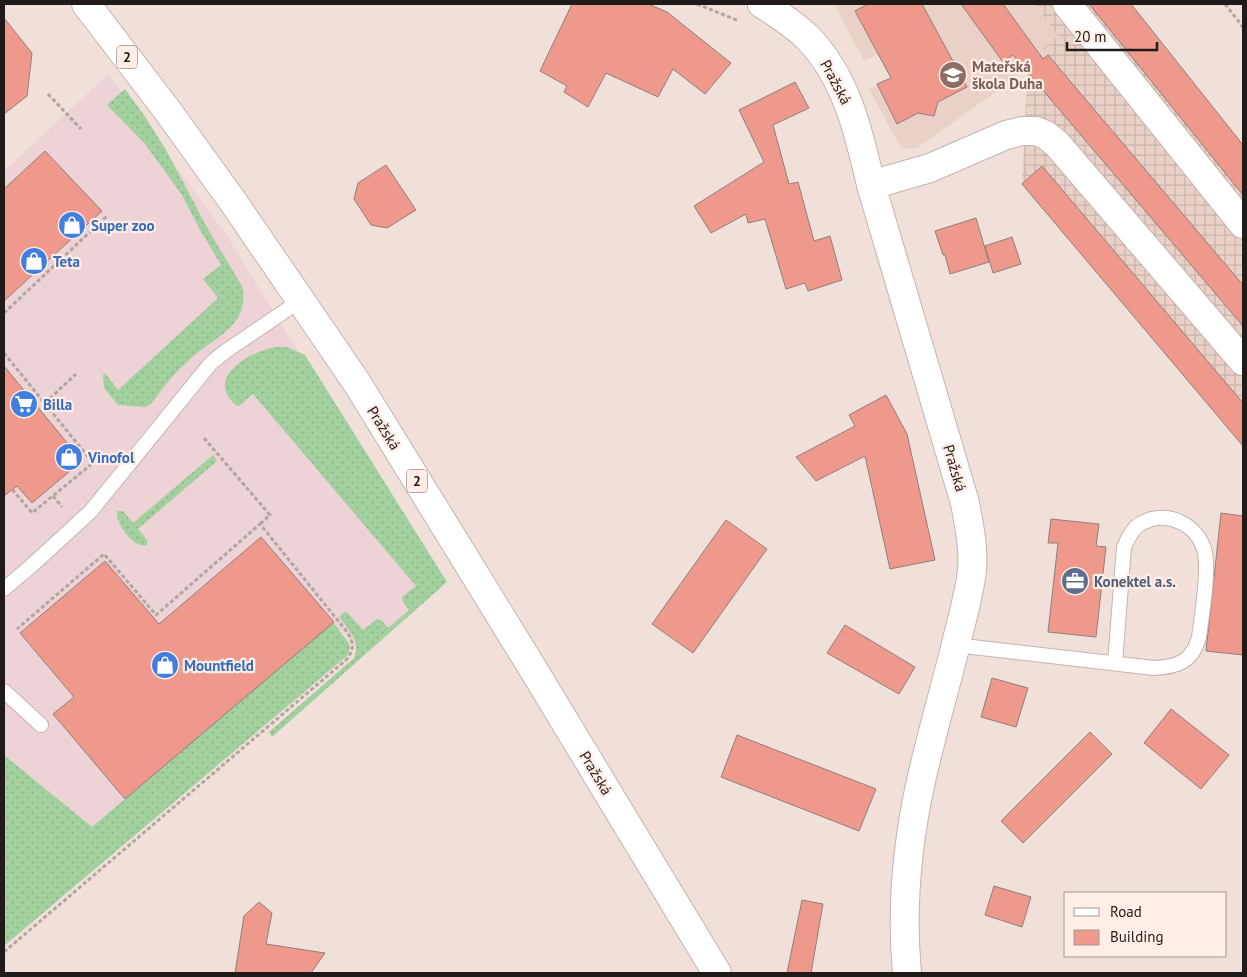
<svg xmlns="http://www.w3.org/2000/svg" width="1247" height="977" font-family="'PT Sans',sans-serif">
<defs>
<pattern id="industrial-grid" width="8" height="8" patternUnits="userSpaceOnUse" patternTransform="scale(1.25)"><rect width="8" height="8" fill="#ead1c7"/><path d="M0 4h8M4 0v8" fill="none" stroke="#c8b3aa"/></pattern>
<pattern id="grass-dots" width="8" height="8" patternUnits="userSpaceOnUse" patternTransform="scale(1.25)"><rect width="8" height="8" fill="#a3d09f"/><path d="M2 2h.1M6 6h.1" fill="none" stroke="#8cb288" stroke-width="1.8" stroke-linecap="round"/></pattern>
</defs>
<rect width="100%" height="100%" fill="#f1e0d9"/>
<polygon fill="#edd3d5" points="108,74 226,234 442,586 363,656 333,622 92,827 4,755 4,171"/>
<polygon fill="url(#industrial-grid)" points="1035,4 1130,4 1243,145 1243,439 1235,436 1022,184 1027,73 1048,55 1043,48 1057,36"/>
<polygon fill="#ead1c7" points="834,4 1035,4 1058,36 1043,47 1048,55 1027,73 1024,69 993,94 917,148 904,149 898,143 869,89 891,78 878,54 864,61"/>
<g fill="url(#grass-dots)">
<path d="M125,89L144,115L166,150L209,231L242,286C249,318 228,331 205,347C197,352 190,359 184,365C171,376 161,391 151,404L145,407L118,405L104,388L103,375L105,373L118,390L218,298L203,279L221,265L199,228L182,195L145,144L107,105Z"/>
<path d="M275,347H287L305,355L447,582L272,737L269,732L354,658C361,641 349,630 339,617L346,611L363,630L377,619L381,620L388,628L409,610L402,600V597L416,586L253,394L239,406H237C203,378 249,352 275,347Z"/>
<path d="M213,455L217,461L138,529L147,540V545C134,549 117,525 117,513L118,511H123L133,523Z"/>
<polygon points="333,622 349,643 350,647 348,655 4,946 4,755 92,827"/>
</g>
<g fill="#ee998c" stroke="#8f7e7b">
<polygon points="572,4 648,4 667,12 731,63 705,94 673,69 658,97 606,73 588,107 564,92 567,86 540,71"/>
<polygon points="868,4 922,4 967,87 938,102 934,116 918,113 897,124 877,84 891,78 855,11"/>
<polygon points="961,4 1003,4 1043,59 1048,55 1243,285 1243,326 1013,55 1003,62"/>
<polygon points="1089,4 1131,4 1243,145 1243,195"/>
<polygon points="4,18 32,53 27,96 4,114"/>
<polygon points="795,82 809,108 773,125 789,184 798,182 814,241 830,236 842,280 808,291 805,283 786,289 765,219 748,223 746,214 711,233 694,206 764,162 739,110"/>
<polygon points="45,151 102,211 4,301 4,189"/>
<polygon points="386,165 416,210 387,228 371,225 354,199 358,183"/>
<polygon points="1042,166 1243,403 1243,446 1022,184"/>
<polygon points="976,218 989,262 950,274 945,255 943,255 935,231"/>
<polygon points="1012,237 1021,264 993,273 985,246"/>
<polygon points="4,366 82,461 32,503 17,486 4,496"/>
<polygon points="886,395 907,434 935,560 890,569 865,456 816,481 796,457 855,426 849,415"/>
<polygon points="1221,513 1243,516 1243,655 1206,651"/>
<polygon points="1051,519 1099,524 1096,546 1106,547 1096,637 1048,632 1058,543 1048,543"/>
<polygon points="726,520 767,549 693,653 652,624"/>
<polygon points="261,537 334,622 125,799 53,714 74,697 20,633 105,561 159,624"/>
<polygon points="845,625 915,667 899,694 827,653"/>
<polygon points="992,678 1028,688 1016,727 981,717"/>
<polygon points="1171,709 1229,755 1201,789 1144,743"/>
<polygon points="1090,732 1112,754 1023,843 1001,821"/>
<polygon points="737,735 876,789 859,831 721,777"/>
<polygon points="994,886 1031,897 1022,927 985,915"/>
<polygon points="802,900 823,904 811,973 787,973"/>
<polygon points="259,902 272,913 266,944 325,953 311,973 235,973 244,916"/>
</g>
<g fill="none" stroke-linecap="round" stroke-linejoin="round">
<g stroke="#c5b4ae" stroke-width="16">
<g id="service">
<polyline points="4,589 30,567 91,511 211,363 226,351 301,300"/>
<path d="M955,645L1154,668C1178,667 1193,661 1199,637C1202,614 1209,573 1205,553C1199,525 1167,509 1142,523C1133,527 1128,538 1124,547L1115,663"/>
<polyline points="4,691 41,725"/>
</g>
</g>
<g stroke="#c5b4ae" stroke-width="30">
<g id="minor">
<path d="M762,4C778,14 795,25 808,38C847,78 859,134 871,185L965,503C969,525 974,548 972,570C969,597 961,622 955,648C944,692 931,736 921,781C907,844 901,909 907,973"/>
<polyline points="1067,4 1243,224"/>
<polyline points="871,185 930,168 1006,135 1022,131 1036,131 1046,135 1057,144 1243,361"/>
</g>
</g>
<g stroke="#c5b4ae" stroke-width="30">
<polyline id="primary" points="86,4 167,110 234,203 357,383 530,664 717,973"/>
</g>
<g stroke="#b2a59f" stroke-width="3" stroke-dasharray="4 2.5" stroke-linecap="butt">
<polyline points="697,4 739,21"/>
<polyline points="1225,4 1243,27"/>
<polyline points="48,94 81,129"/>
<polyline points="4,313 107,216"/>
<polyline points="4,353 93,463 32,513 12,489"/>
<polyline points="45,403 76,374"/>
<polyline points="204,438 270,515 260,524"/>
<polyline points="53,496 62,507"/>
<path d="M4,952L346,660C354,650 354,644 348,633L260,524L156,615L104,554L17,629"/>
</g>
<use href="#service" stroke="#fff" stroke-width="14"/>
<use href="#minor" stroke="#fff" stroke-width="28"/>
<use href="#primary" stroke="#fff" stroke-width="28"/>
</g>
<defs>
<g id="school-disc" transform="scale(1.4375)"><circle r="9.5" fill="#8d6e63" stroke="#ffede6"/><path d="M0-5L7-2L0 1L-7-2ZM-4 1L0 2.5L4 1V4Q0 6-4 4Z" fill="#fff"/></g>
<g id="shop-disc" transform="scale(1.4375)"><circle r="9.5" fill="#3f7fe0" stroke="#ffede6"/><path d="M-5-2.5h2.3a2.7 3.5 0 0 1 5.4 0H5L5.5 6h-11ZM-1.5-2.5h3a1.5 2.3 0 0 0-3 0Z" fill="#fff"/></g>
<g id="supermarket-disc" transform="scale(1.4375)"><circle r="9.5" fill="#3f7fe0" stroke="#ffede6"/><path d="M-6-5.5h2.5l.6 2H6L4.5 2H-2.5L-4.4-4H-6ZM-1.5 3.2a1.3 1.3 0 1 0 .1 0ZM3 3.2a1.3 1.3 0 1 0 .1 0Z" fill="#fff"/></g>
<g id="office-disc" transform="scale(1.4375)"><circle r="9.5" fill="#5c6f8a" stroke="#ffede6"/><path d="M-6-3h4V-5.5h4V-3h4V5H-6ZM-1-4.5V-3h2v-1.5ZM-6 0V1H6V0Z" fill="#fff"/></g>
</defs>
<g fill-rule="evenodd">
<use href="#school-disc" x="953" y="75"/>
<use href="#shop-disc" x="72" y="225"/>
<use href="#shop-disc" x="34" y="261"/>
<use href="#supermarket-disc" x="24" y="404"/>
<use href="#shop-disc" x="69" y="457"/>
<use href="#office-disc" x="1075" y="581"/>
<use href="#shop-disc" x="165" y="665"/>
</g>
<g text-anchor="middle" dominant-baseline="central" stroke-width="4.5" stroke-linejoin="round" paint-order="stroke">
<g fill="#ffede6" stroke="#635956" stroke-width="1">
<rect x="117" y="45.5" width="20" height="23" rx="4"/>
<rect x="407" y="469.5" width="20" height="23" rx="4"/>
</g>
<g font-size="14" font-weight="bold" fill="#201a18">
<text x="127" y="57">2</text>
<text x="417" y="481">2</text>
</g>
<g font-size="15" font-weight="bold" fill="#785e54" stroke="#ffede6" text-anchor="start">
<text x="972" y="66">Mateřská<tspan x="972" dy="17">škola Duha</tspan></text>
</g>
<g font-size="15" fill="#201a18" stroke="#ffede6">
<text transform="translate(836 82) rotate(62)">Pražská</text>
<text transform="translate(384 428) rotate(58)">Pražská</text>
<text transform="translate(955 468) rotate(74)">Pražská</text>
<text transform="translate(596 773) rotate(59)">Pražská</text>
</g>
<g font-size="15" font-weight="bold" fill="#366cbe" stroke="#ffede6" text-anchor="start">
<text x="91" y="225">Super zoo</text>
<text x="53" y="261">Teta</text>
<text x="43" y="404">Billa</text>
<text x="88" y="457">Vinofol</text>
<text x="184" y="665">Mountfield</text>
</g>
<g font-size="15" font-weight="bold" fill="#4e5e75" stroke="#ffede6" text-anchor="start">
<text x="1094" y="581">Konektel a.s.</text>
</g>
</g>
<rect width="1247" height="977" fill="none" stroke="#201a18" stroke-width="10"/>
<rect x="1064" y="892" width="162" height="65" fill="#ffede6" stroke="#a69994"/>
<rect x="1074" y="908" width="25" height="8" fill="#ffffff" stroke="#a69994"/>
<text x="1110" y="917" font-size="15" fill="#201a18">Road</text>
<rect x="1074" y="930" width="25" height="15" fill="#ee998c" stroke="#a69994"/>
<text x="1110" y="942" font-size="15" fill="#201a18">Building</text>
<path d="M1067 42v8h90v-8" fill="none" stroke="#201a18" stroke-width="2.5"/>
<text x="1074" y="42" font-size="15" fill="#201a18" stroke="#ffede6" stroke-width="4" paint-order="stroke">20 m</text>
</svg>
